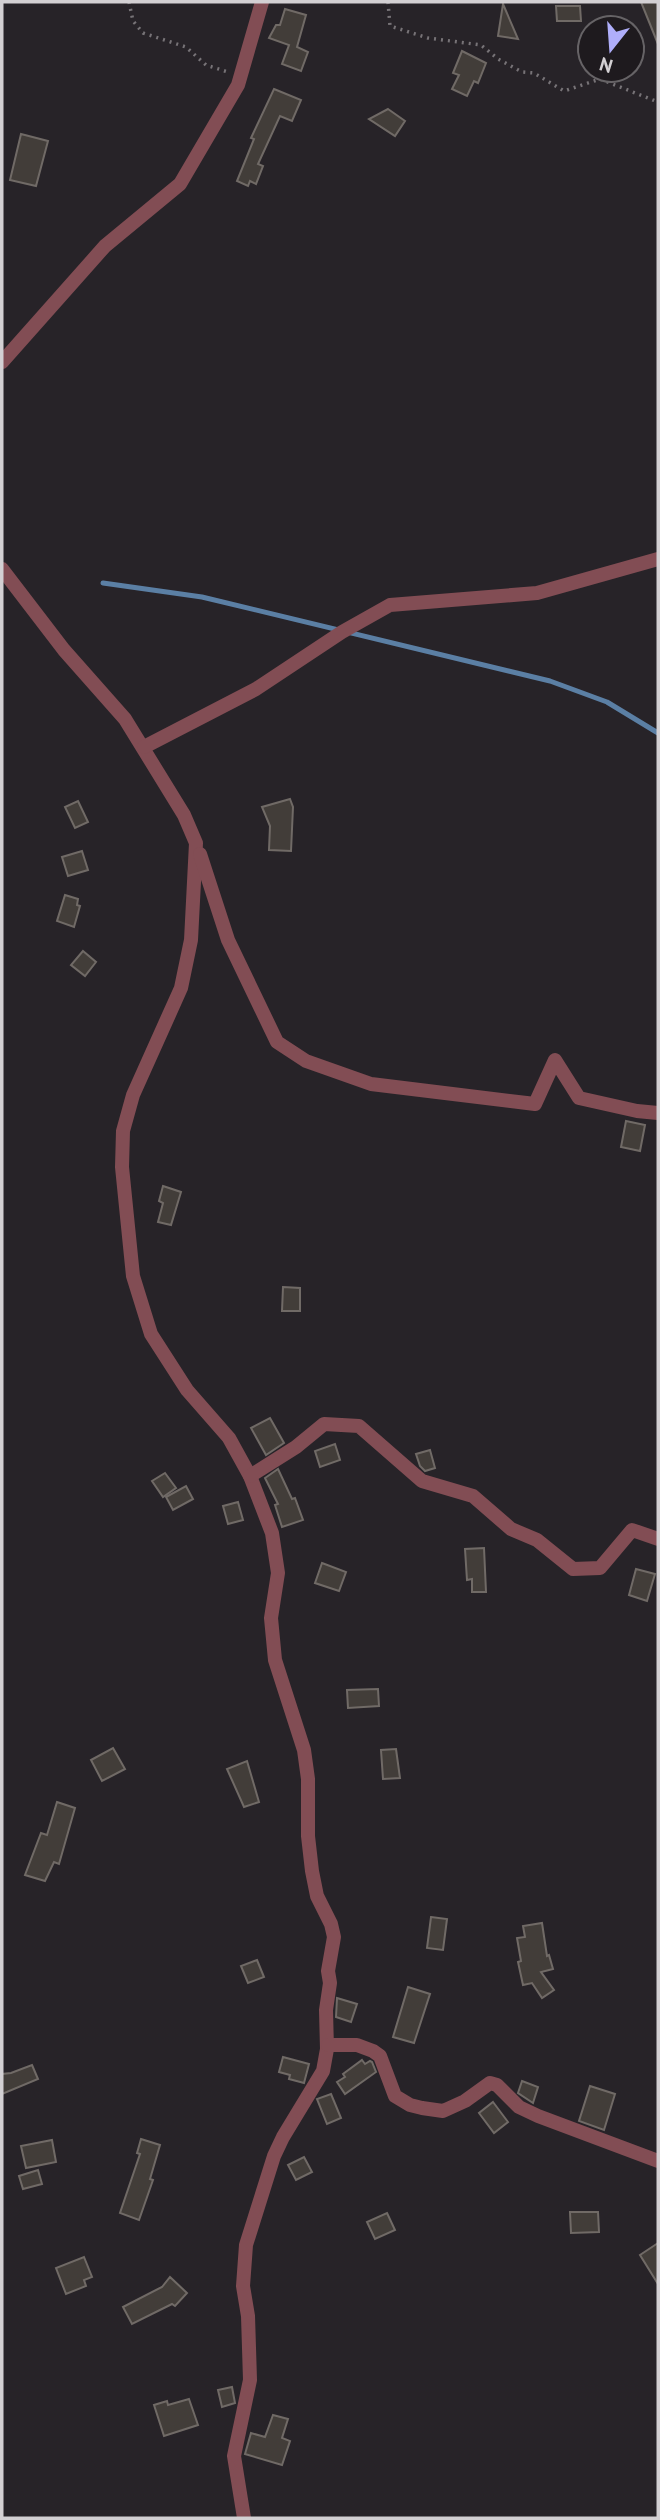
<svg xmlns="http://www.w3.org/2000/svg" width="660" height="2520" font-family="'PT Sans',sans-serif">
<rect width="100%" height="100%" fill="#272328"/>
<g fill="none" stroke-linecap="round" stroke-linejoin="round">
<polyline stroke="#5b7fa4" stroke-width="5" points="103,583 202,597 550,681 607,702 658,733"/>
</g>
<g fill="#423d39" stroke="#706a66" stroke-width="2">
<polygon points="641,2 658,2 658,44"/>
<polygon points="503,4 518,39 498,36"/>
<polygon points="556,6 580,6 581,21 557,21"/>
<polygon points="285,9 306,15 297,47 308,52 301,71 282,64 289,45 269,38 276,25 280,25"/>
<polygon points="462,51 486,63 478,83 474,81 467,96 452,89 459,75 453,73"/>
<polygon points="274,89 301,100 292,121 280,116 258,164 263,166 256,184 250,181 248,186 237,181 254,139 251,138"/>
<polygon points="388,109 405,121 395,136 369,119"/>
<polygon points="21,134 48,141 36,186 10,180"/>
<polygon points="290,799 293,807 291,851 269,850 270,826 262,807"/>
<polygon points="78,801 88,822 75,828 65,807"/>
<polygon points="82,851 88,870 68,876 62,857"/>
<polygon points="65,895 78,899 77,905 80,906 74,927 57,921"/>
<polygon points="83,951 96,962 85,976 71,965"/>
<polygon points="626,1121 645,1125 640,1151 621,1147"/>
<polygon points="163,1186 181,1192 171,1225 158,1222 163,1203 159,1201"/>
<polygon points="283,1287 300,1288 300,1311 282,1311"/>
<polygon points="270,1418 284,1443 266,1455 251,1428"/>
<polygon points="335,1444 340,1460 320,1467 315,1451"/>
<polygon points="430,1450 435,1468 425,1471 420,1466 416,1454"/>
<polygon points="278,1469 292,1499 295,1498 303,1520 282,1527 275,1505 278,1504 265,1478"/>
<polygon points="165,1473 176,1488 163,1497 152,1481"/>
<polygon points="186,1486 193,1499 173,1510 166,1497"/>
<polygon points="238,1502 243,1520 228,1524 223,1506"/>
<polygon points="484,1548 486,1592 472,1592 472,1579 467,1580 465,1549"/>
<polygon points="322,1563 346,1572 339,1591 315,1583"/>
<polygon points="636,1569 655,1574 647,1601 629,1595"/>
<polygon points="378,1689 379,1706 348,1708 347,1690"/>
<polygon points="113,1748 125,1769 102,1781 91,1760"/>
<polygon points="396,1749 400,1778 383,1779 381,1750"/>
<polygon points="247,1761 259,1802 244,1807 227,1769"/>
<polygon points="57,1802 75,1808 59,1864 54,1862 45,1881 25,1875 41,1833 47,1835"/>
<polygon points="431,1917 447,1919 443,1950 427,1948"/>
<polygon points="542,1923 547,1956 549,1955 553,1969 541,1972 554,1990 542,1998 532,1983 523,1985 518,1962 521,1961 517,1938 525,1937 523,1926"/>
<polygon points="257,1960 264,1977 248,1983 241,1966"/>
<polygon points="408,1987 430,1994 414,2043 393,2037"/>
<polygon points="337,1998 357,2004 351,2022 336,2017"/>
<polygon points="283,2057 309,2064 304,2083 289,2079 290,2075 279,2072"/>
<polygon points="362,2060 365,2064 370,2061 372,2062 376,2072 345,2094 337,2082 345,2077 343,2074"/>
<polygon points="32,2065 38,2079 2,2094 2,2074 11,2073"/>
<polygon points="522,2081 538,2087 533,2103 518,2093"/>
<polygon points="590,2086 615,2094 604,2130 579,2121"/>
<polygon points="331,2094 341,2118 327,2124 317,2099"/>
<polygon points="493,2102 508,2122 494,2133 479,2113"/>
<polygon points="141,2139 160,2145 150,2179 153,2180 139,2220 120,2213 140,2154 137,2153"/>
<polygon points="52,2140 56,2162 26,2168 21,2146"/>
<polygon points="304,2157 312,2172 296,2180 288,2165"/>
<polygon points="38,2170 42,2184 23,2189 19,2176"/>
<polygon points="570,2212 598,2212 599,2232 571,2233"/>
<polygon points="387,2213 395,2230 375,2239 367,2222"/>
<polygon points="658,2243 658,2284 640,2255"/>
<polygon points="84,2257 92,2277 84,2280 86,2286 66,2294 56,2268"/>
<polygon points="170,2277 187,2293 175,2306 172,2304 132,2324 123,2307 162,2287"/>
<polygon points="232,2387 235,2403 222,2407 218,2390"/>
<polygon points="189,2399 198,2425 164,2436 154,2405 167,2401 168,2405"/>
<polygon points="273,2415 288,2419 282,2438 290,2441 282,2465 245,2454 251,2433 265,2437"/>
</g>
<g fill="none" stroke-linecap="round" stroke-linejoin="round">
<g stroke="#777377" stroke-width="3.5" stroke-dasharray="2 5" stroke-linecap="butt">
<polyline points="129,2 133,21 143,33 186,47 206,65 228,72"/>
<polyline points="388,2 390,26 428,38 481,45 498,59 522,72 534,73 564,91 600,79 658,102"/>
</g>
<g stroke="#824d54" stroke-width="14">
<polyline points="2,362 105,246 180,184 238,85 262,2"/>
<polyline points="2,569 64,650 125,719 184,815 196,843 191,940 181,988 133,1095 123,1131 122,1167 133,1276 151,1334 187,1390 229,1438 250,1476 272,1533 278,1573 271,1618 275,1660 304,1750 308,1779 308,1836 312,1871 317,1896 331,1924 334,1937 328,1971 330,1983 326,2010 327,2049 323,2071 283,2137 274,2156 246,2245 243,2286 248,2316 250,2380 234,2456 244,2518"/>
<polyline points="144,747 256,689 342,632 390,605 537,593 658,559"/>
<polyline points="200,854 228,940 277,1042 306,1061 371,1084 535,1104 555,1060 579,1098 637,1111 658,1113"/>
<polyline points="250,1476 296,1447 324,1424 359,1426 422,1481 473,1496 511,1529 537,1540 573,1569 600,1568 632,1530 658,1539"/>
<polyline points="328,2045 357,2045 373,2051 380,2056 395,2096 410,2105 422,2108 443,2111 465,2101 490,2083 497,2085 519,2107 538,2116 658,2161"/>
</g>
</g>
<rect width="660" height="2520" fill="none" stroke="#d3d0d3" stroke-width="7"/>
<g transform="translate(611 49) rotate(197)"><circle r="33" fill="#1e1a1e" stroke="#666366" stroke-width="2"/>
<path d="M0-5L12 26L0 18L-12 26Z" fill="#afaefa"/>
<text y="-10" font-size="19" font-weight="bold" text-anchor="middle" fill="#d3d0d3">N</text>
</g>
</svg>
